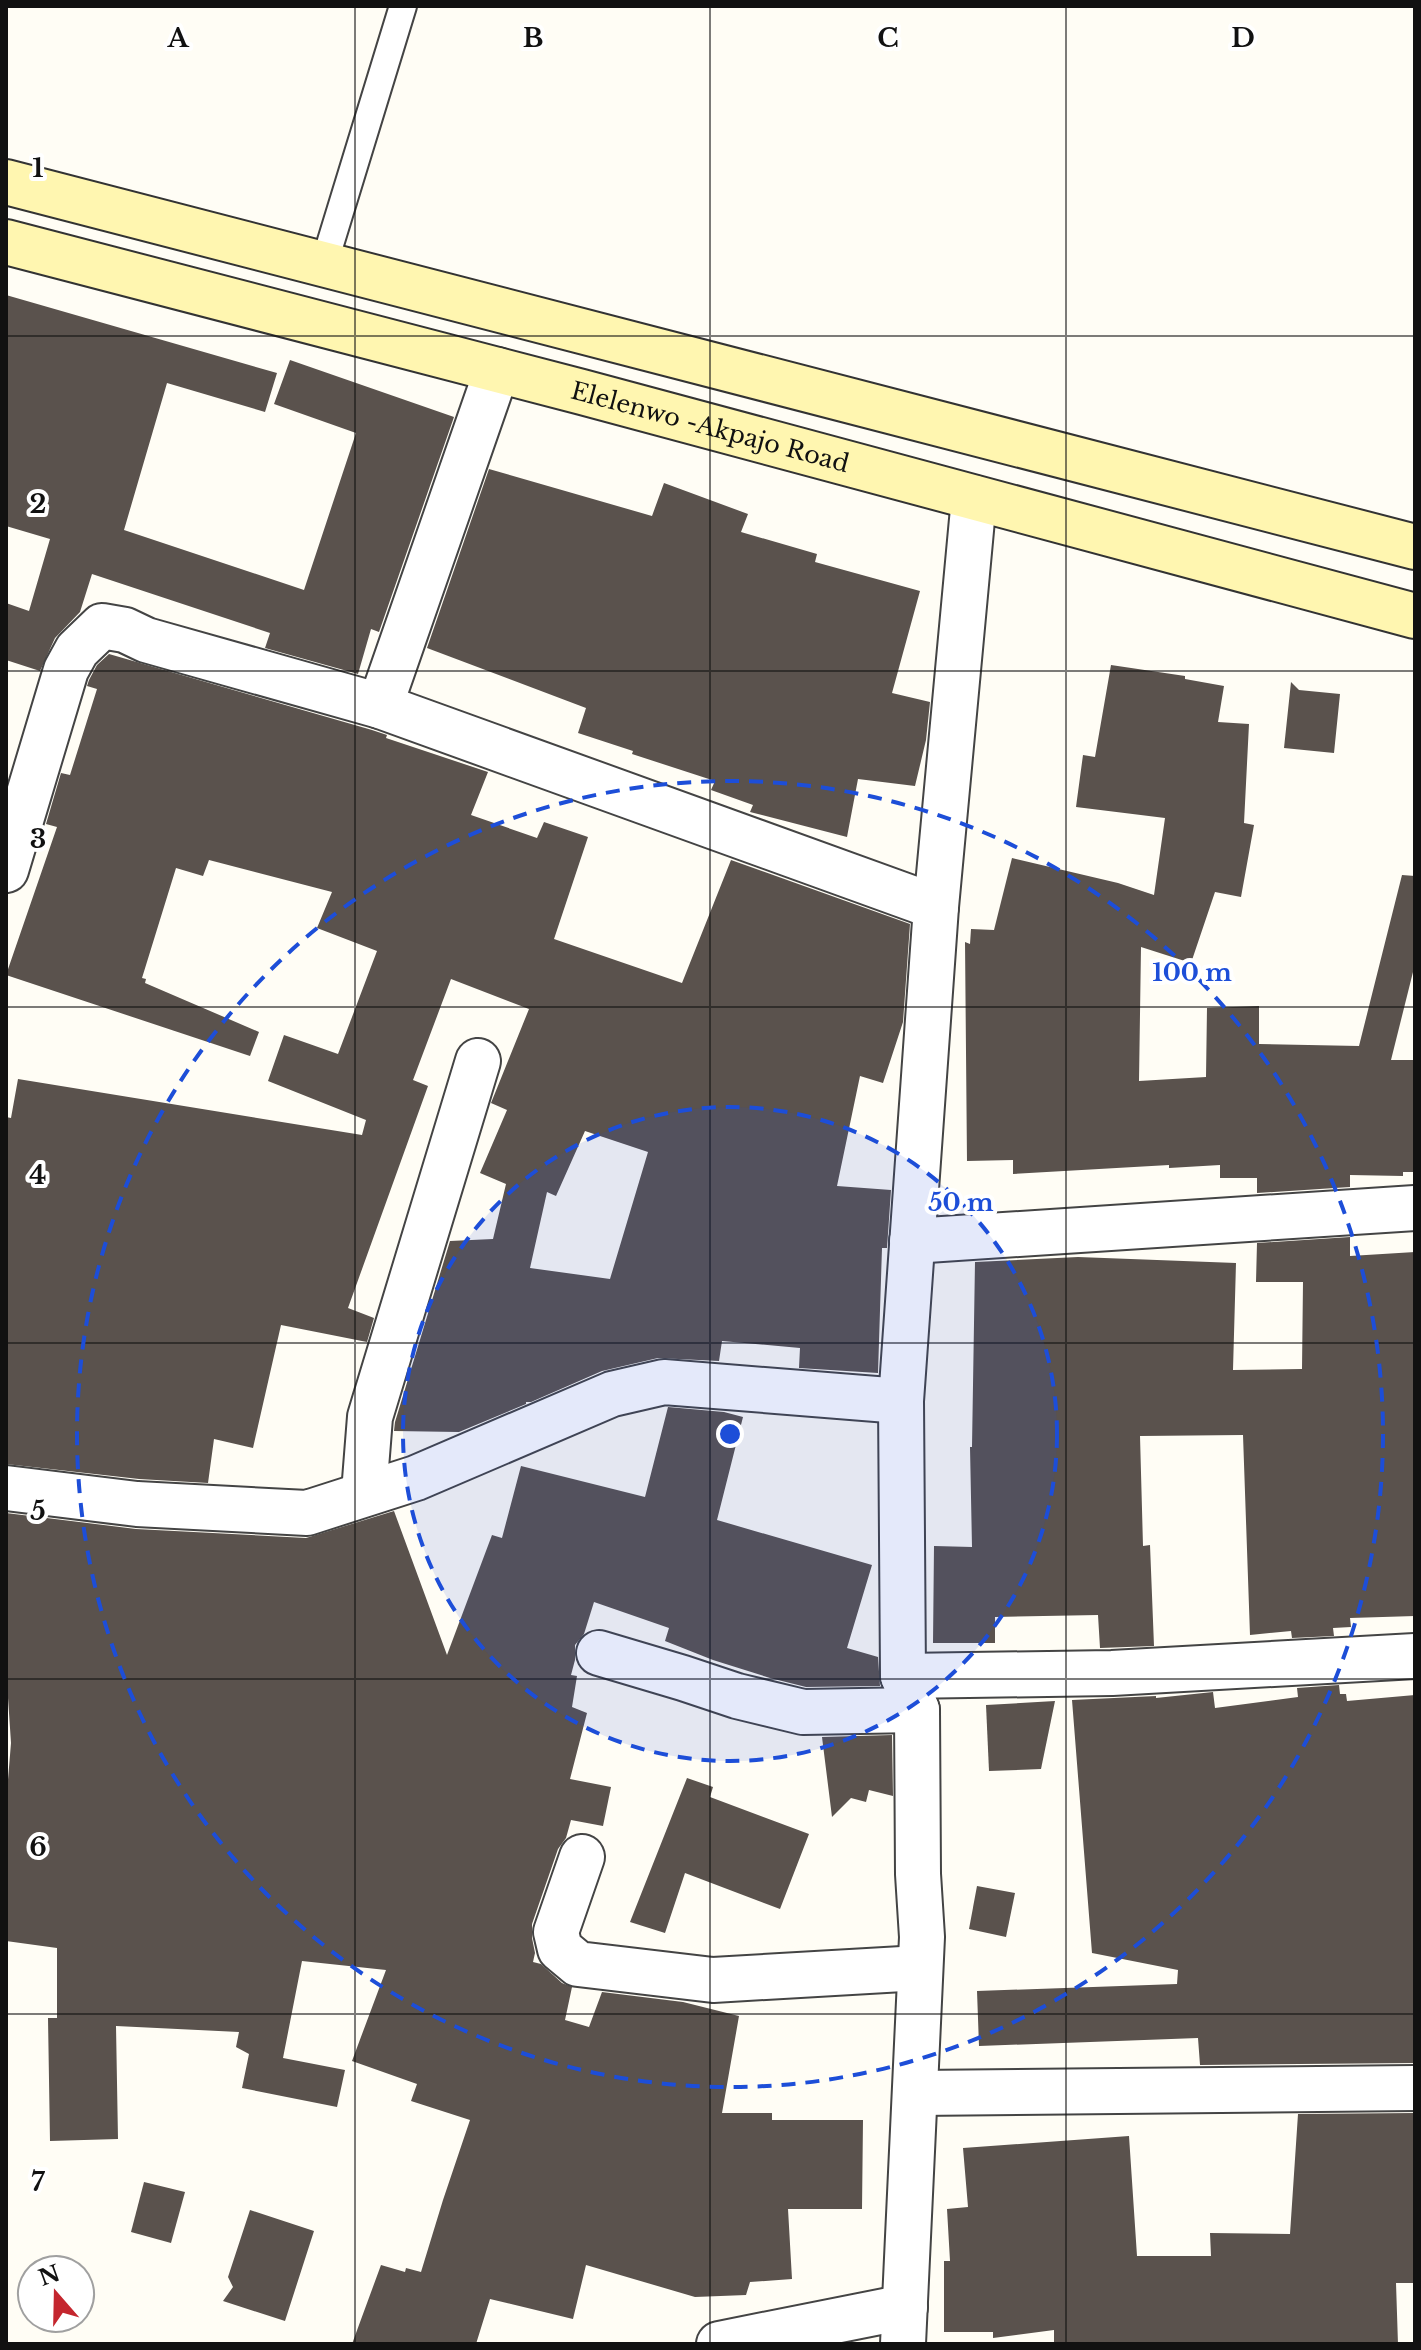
<svg xmlns="http://www.w3.org/2000/svg" width="1421" height="2350" font-family="'Libre Baskerville',serif">
<rect width="100%" height="100%" fill="#fffdf5"/>
<g fill="#5a524d" fill-rule="evenodd">
<polygon points="6,295 277,373 265,412 167,383 124,530 304,590 356,433 274,404 290,360 454,417 379,632 371,629 358,674 265,648 270,633 92,574 80,612 55,638 40,671 6,660 6,603 29,611 50,539 6,526"/>
<polygon points="489,469 652,516 664,483 748,514 741,532 817,554 815,562 920,591 892,693 930,702 926,740 915,786 858,779 847,837 750,812 753,805 711,790 715,781 632,754 633,751 578,733 586,708 427,648"/>
<path d="M109,654L372,730L387,735L386,738L488,772L471,815L537,838L544,822L588,837L554,939L682,983L731,860L910,924L903,1022L883,1083L860,1076L837,1186L891,1190L887,1248H882L878,1373L799,1368L800,1348L722,1341L719,1361L658,1358L602,1371L531,1402H526V1404L459,1432L394,1431L395,1422L450,1241L493,1239L506,1184L480,1173L507,1110L491,1103L529,1009L451,979L413,1080L428,1086L348,1308L374,1318L367,1342L281,1325L253,1448L214,1439L208,1483L139,1479L6,1464V1117L11,1118L18,1079L362,1135L366,1120L268,1081L284,1035L338,1054L377,951L317,928L332,892L209,860L203,876L176,868L142,978L146,979L145,983L259,1032L250,1056L6,975L57,827L46,824L61,773L70,775L97,689L87,686L89,680L97,665ZM585,1131L648,1152L610,1279L530,1268L547,1192L556,1196Z"/>
<polygon points="1111,665 1185,676 1185,679 1224,686 1218,722 1249,724 1244,823 1254,825 1241,897 1215,892 1191,963 1141,947 1139,1081 1206,1077 1207,1008 1259,1006 1259,1044 1359,1046 1402,875 1415,876 1415,964 1391,1060 1415,1060 1415,1172 1403,1172 1403,1176 1350,1175 1350,1187 1257,1193 1257,1178 1220,1178 1220,1165 1169,1168 1169,1165 1013,1174 1013,1160 967,1161 965,942 970,944 971,929 994,930 1012,858 1118,883 1154,895 1165,818 1076,807 1083,755 1095,757"/>
<polygon points="1291,682 1299,690 1340,694 1334,753 1284,748"/>
<polygon points="1350,1237 1350,1256 1415,1252 1415,1616 1350,1618 1351,1627 1333,1628 1334,1636 1292,1638 1291,1631 1250,1635 1243,1435 1140,1436 1143,1546 1150,1545 1154,1646 1100,1648 1098,1615 995,1617 995,1643 933,1643 934,1546 972,1547 970,1447 972,1447 975,1262 1078,1257 1236,1263 1233,1370 1302,1369 1303,1282 1256,1282 1257,1243"/>
<polygon points="668,1407 724,1412 743,1417 717,1520 872,1565 847,1648 878,1657 880,1686 806,1687 770,1678 713,1660 665,1641 669,1628 594,1602 584,1634 575,1645 575,1660 571,1675 577,1676 572,1707 587,1713 570,1779 611,1787 603,1826 571,1820 566,1838 558,1849 532,1924 532,1938 535,1953 533,1962 541,1964 562,1983 572,1987 565,2020 589,2027 602,1992 683,2002 739,2016 722,2113 772,2113 772,2120 863,2120 862,2209 788,2209 792,2279 750,2282 746,2295 695,2297 586,2265 573,2319 490,2299 476,2344 352,2344 381,2265 405,2272 406,2268 421,2272 443,2200 470,2120 411,2101 417,2084 352,2061 386,1970 302,1961 283,2058 345,2070 337,2107 242,2088 249,2054 236,2047 239,2032 116,2026 118,2139 50,2141 48,2018 57,2018 57,1948 6,1941 6,1804 11,1743 6,1668 6,1513 136,1529 306,1538 394,1511 447,1655 492,1535 502,1538 521,1466 645,1497"/>
<polygon points="1339,1685 1340,1694 1346,1694 1347,1701 1415,1695 1415,2063 1200,2065 1198,2038 979,2046 977,1991 1177,1984 1178,1970 1092,1953 1072,1700 1156,1696 1156,1698 1213,1692 1215,1708 1298,1697 1297,1688"/>
<polygon points="1055,1701 1041,1769 989,1771 986,1705"/>
<polygon points="892,1735 893,1796 869,1790 866,1802 851,1798 832,1817 822,1737"/>
<polygon points="687,1778 713,1787 710,1797 809,1834 780,1909 685,1873 665,1933 630,1922"/>
<polygon points="977,1886 1015,1893 1006,1937 969,1929"/>
<polygon points="1415,2113 1415,2283 1396,2283 1398,2344 1054,2344 1054,2330 993,2338 993,2332 944,2332 944,2261 950,2261 947,2209 968,2207 963,2148 1129,2136 1137,2256 1211,2256 1210,2233 1290,2234 1298,2114"/>
<polygon points="144,2182 185,2192 171,2243 131,2232"/>
<polygon points="250,2210 314,2231 285,2321 223,2301 233,2287 228,2277"/>
</g>
<g fill="none" stroke-linecap="round" stroke-linejoin="round">
<g stroke="#444" stroke-width="30">
<polyline id="service" points="324,264 403,6"/>
</g>
<g stroke="#444" stroke-width="48">
<g id="minor">
<polyline points="380,706 497,370"/>
<polyline points="6,870 66,670 77,650 102,626 125,630 146,640 380,706 936,907"/>
<polyline points="912,1241 1415,1208"/>
<polyline points="6,1488 137,1504 307,1513 416,1478 612,1394 664,1382 901,1401"/>
<polyline points="364,1493 370,1417 478,1061"/>
<polyline points="599,1653 683,1678 737,1696 803,1712 917,1710"/>
<polyline points="903,1676 1112,1673 1415,1656"/>
<polyline points="582,1857 556,1932 560,1949 578,1964 713,1980 920,1968"/>
<polyline points="916,2093 1415,2088"/>
<polyline points="719,2344 905,2307"/>
<polyline points="903,2344 922,1937 918,1874 917,1710 903,1676 901,1401 936,907 974,498"/>
</g>
</g>
<g stroke="#333" stroke-width="48">
<g id="secondary">
<polyline points="6,182 1415,547"/>
<path id="s1" d="M6,242L582,392L1415,616"/>
</g>
</g>
<use href="#service" stroke="#fff" stroke-width="26"/>
<use href="#minor" stroke="#fff" stroke-width="44"/>
<use href="#secondary" stroke="#fff6b0" stroke-width="44"/>
</g>
<path fill="none" stroke="#111" stroke-width="2" stroke-opacity="0.55" d="M355,6V2344M710,6V2344M1066,6V2344M6,336H1415M6,671H1415M6,1007H1415M6,1343H1415M6,1679H1415M6,2014H1415"/>
<circle cx="730" cy="1434" r="327" fill="#1d4ed8" fill-opacity=".12"/>
<g fill="none" stroke="#1d4ed8" stroke-width="4" stroke-dasharray="14 10">
<circle cx="730" cy="1434" r="327"/>
<circle cx="730" cy="1434" r="653"/>
</g>
<g text-anchor="middle" dominant-baseline="central" stroke-width="8" stroke-linejoin="round" paint-order="stroke">
<g font-size="24" fill="#111" stroke="#fff">
<text stroke="none"><textPath href="#s1" startOffset="728">Elelenwo -Akpajo Road</textPath></text>
</g>
</g>
<g font-size="26" text-anchor="middle" font-weight="bold" fill="#111" stroke="#fff" stroke-width="8" stroke-linejoin="round" paint-order="stroke">
<text x="178" y="47">A</text>
<text x="533" y="47">B</text>
<text x="888" y="47">C</text>
<text x="1243" y="47">D</text>
<text x="38" y="177">1</text>
<text x="38" y="513">2</text>
<text x="38" y="848">3</text>
<text x="38" y="1184">4</text>
<text x="38" y="1520">5</text>
<text x="38" y="1856">6</text>
<text x="38" y="2191">7</text>
</g>
<circle cx="730" cy="1434" r="12" fill="#1d4ed8" stroke="#fff" stroke-width="4"/>
<g font-size="24" text-anchor="middle" font-weight="bold" fill="#1d4ed8" stroke="#fff" stroke-width="8" stroke-linejoin="round" paint-order="stroke">
<text x="1192" y="981">100 m</text>
<text x="961" y="1211">50 m</text>
</g>
<rect width="1421" height="2350" fill="none" stroke="#111111" stroke-width="16"/>
<g transform="translate(56 2294) rotate(340)"><circle r="38" fill="#ffffff" stroke="#a0a0a0" stroke-width="2"/>
<path d="M0-6L14 30L0 20L-14 30Z" fill="#c4262e"/>
<text y="-12" font-size="22" font-weight="bold" text-anchor="middle" fill="#111111">N</text>
</g>
</svg>
